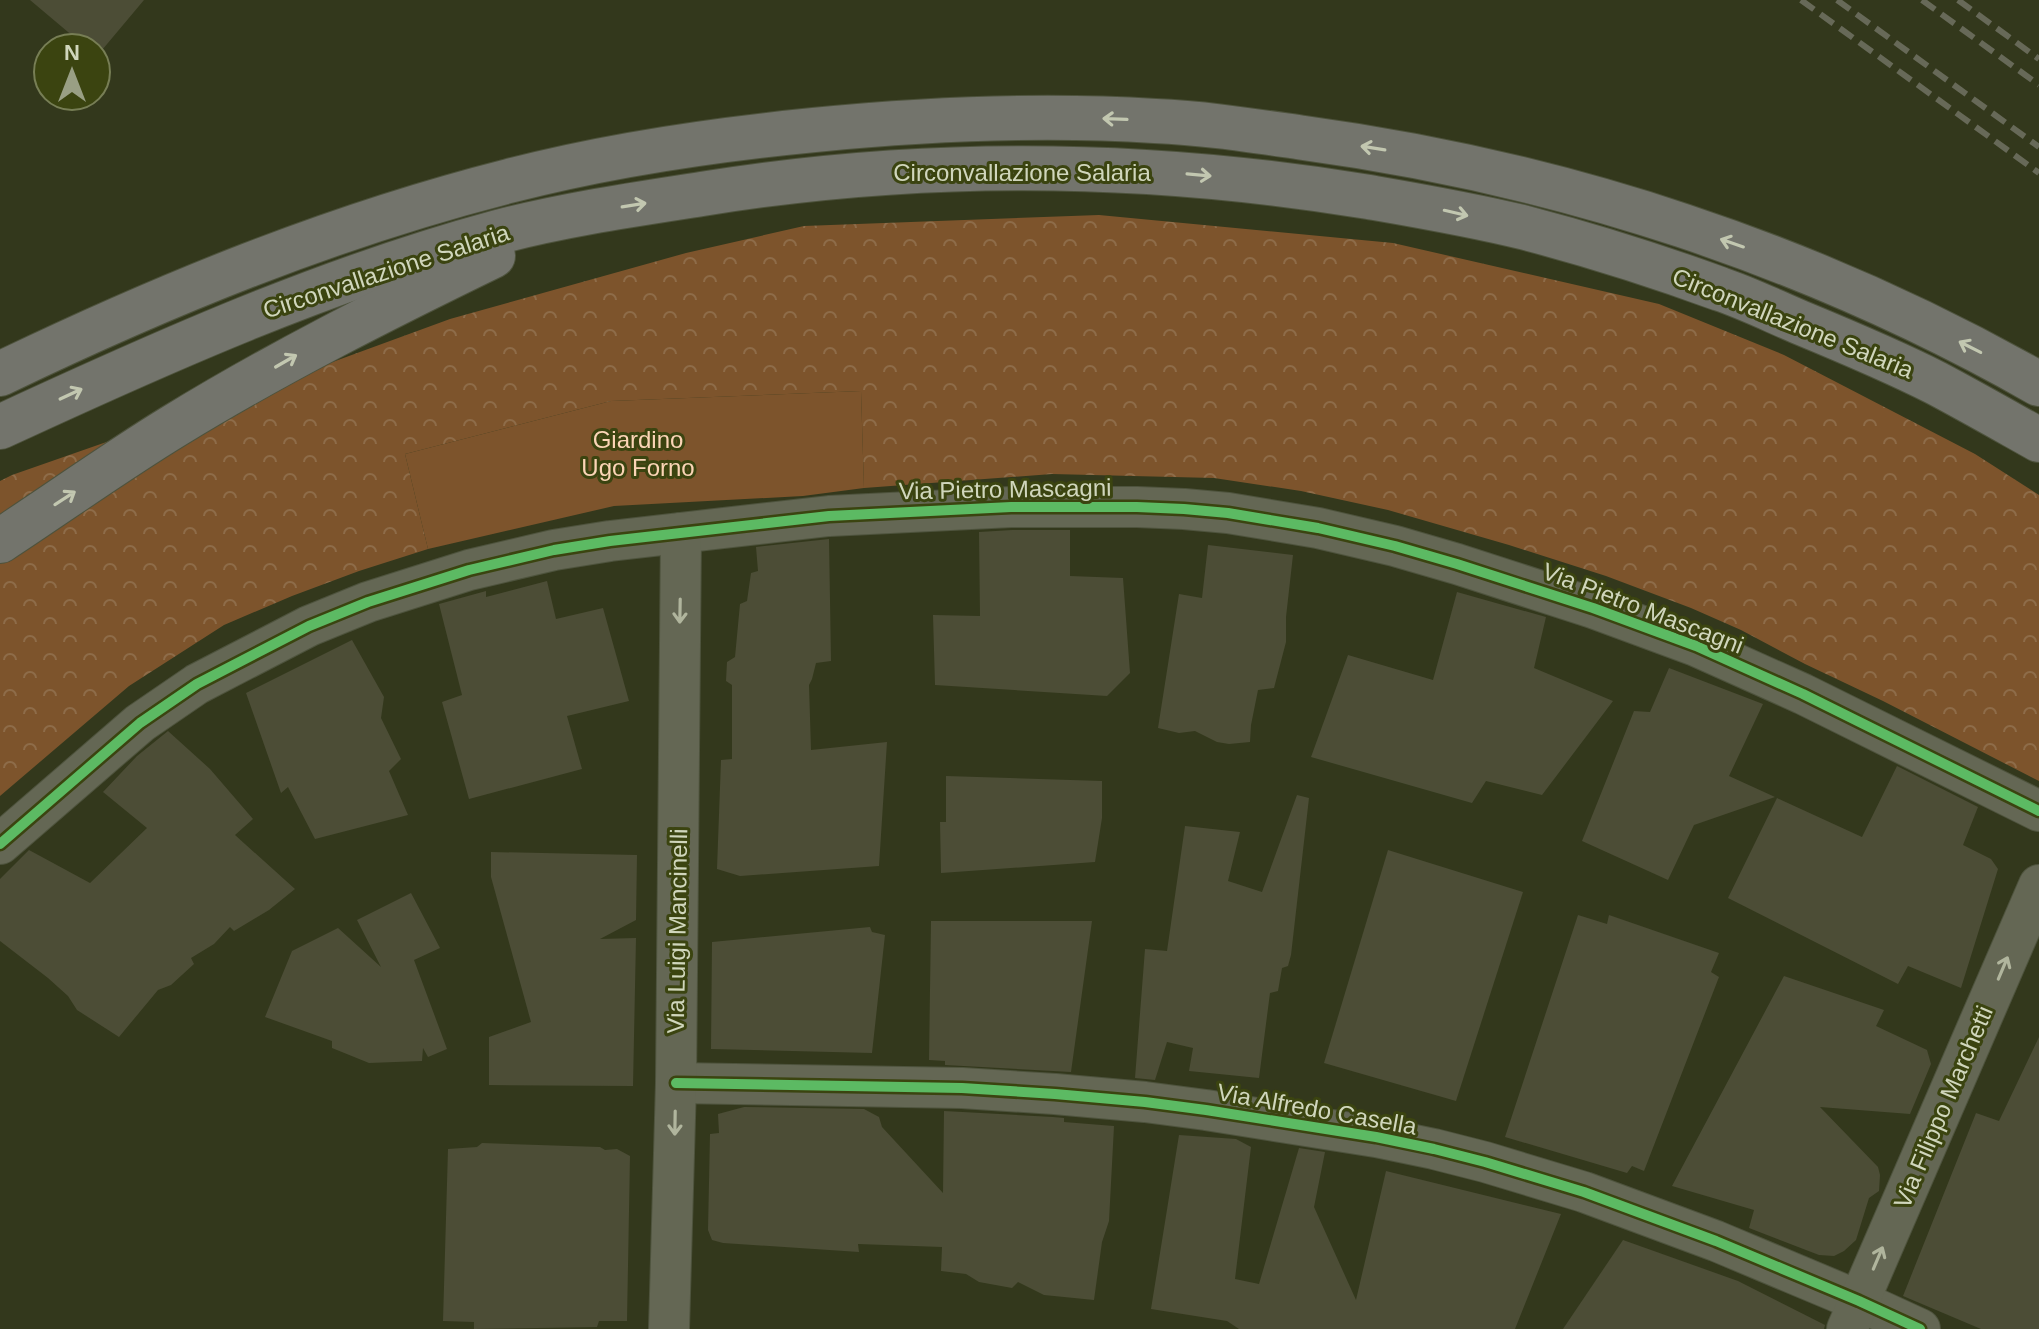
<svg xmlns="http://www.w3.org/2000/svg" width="2039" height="1329" font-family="Arial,sans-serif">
<defs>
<pattern id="forest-crowns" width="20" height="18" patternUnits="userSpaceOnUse" patternTransform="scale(2)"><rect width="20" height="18" fill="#7d542c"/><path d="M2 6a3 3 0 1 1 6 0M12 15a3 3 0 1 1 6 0" fill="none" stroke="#8e6c49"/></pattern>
</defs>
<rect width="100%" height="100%" fill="#33381c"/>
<polygon fill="#7d542c" points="861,391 864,488 803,496 614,506 428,549 405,454 611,401"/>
<polygon fill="url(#forest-crowns)" points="1099,215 1393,243 1659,304 1784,355 1975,454 2039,495 2039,781 1883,701 1805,664 1741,630 1691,608 1606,576 1509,545 1388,510 1301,491 1214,478 1052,474 864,488 861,391 611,401 405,454 428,549 359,571 292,596 224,625 129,686 0,796 0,481 12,475 278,382 450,319 686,253 804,226"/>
<g fill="#4c4d36">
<polygon points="30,0 144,0 97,56 96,48 87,48"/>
<polygon points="1012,530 1070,530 1070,576 1123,578 1130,673 1107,696 935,685 933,615 980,616 979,532"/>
<polygon points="829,539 831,661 816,663 812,679 809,685 811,750 887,742 879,866 740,876 717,869 721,760 732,759 732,685 726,681 727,662 735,657 740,604 747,601 751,573 758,571 756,547"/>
<polygon points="1208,545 1293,555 1286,617 1286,642 1274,688 1258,690 1251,725 1250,742 1229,744 1217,742 1195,731 1179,733 1158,728 1179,594 1202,598"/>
<polygon points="547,581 556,619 603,608 629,701 567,716 582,769 469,799 442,702 462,695 439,604 486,591 486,597"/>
<polygon points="1457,592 1546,617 1534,668 1613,701 1542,795 1486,781 1472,803 1311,757 1348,655 1433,680"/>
<polygon points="352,640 384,697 381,718 401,759 389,771 408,815 315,839 288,787 281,793 246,693"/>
<polygon points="1669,668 1763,704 1729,776 1775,797 1694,825 1668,880 1582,841 1634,711 1650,712"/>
<polygon points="168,731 210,769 253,819 235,835 295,889 269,910 234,931 230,927 214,944 191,958 194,964 171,985 158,990 119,1037 77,1010 68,996 48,978 0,941 0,879 29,850 90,883 147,828 103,792 137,756"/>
<polygon points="1897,766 1978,807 1963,845 1991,859 1998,869 1961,988 1908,966 1898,984 1728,898 1777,798 1862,837"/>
<polygon points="946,776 1102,781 1102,818 1095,862 941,873 940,822 946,822"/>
<polygon points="1297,795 1309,798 1291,955 1288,966 1282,968 1278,991 1270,993 1259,1078 1189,1071 1193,1048 1167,1042 1155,1080 1135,1078 1145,949 1167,951 1185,826 1240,832 1228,881 1262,892"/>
<polygon points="1388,850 1523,892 1456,1101 1324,1063"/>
<polygon points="491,852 637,855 636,920 600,939 636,938 633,1086 489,1085 489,1037 531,1022 491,877"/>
<polygon points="411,893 440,948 414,960 447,1049 428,1057 423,1048 422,1061 369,1063 332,1048 332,1041 265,1017 292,951 338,928 381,967 357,920"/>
<polygon points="1578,915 1607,924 1609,915 1719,953 1711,972 1719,977 1644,1171 1632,1166 1627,1173 1505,1137"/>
<polygon points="931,921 1092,921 1071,1072 945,1065 945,1061 929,1060"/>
<polygon points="870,927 872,932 885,935 872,1053 711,1049 712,942"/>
<polygon points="1784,976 1884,1010 1876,1026 1927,1050 1931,1064 1910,1114 1820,1107 1878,1167 1880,1175 1879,1191 1869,1198 1856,1240 1844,1251 1834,1256 1819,1255 1749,1228 1754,1210 1672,1186"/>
<polygon points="2039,1037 2039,1329 1981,1329 1903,1296 1976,1113 1999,1121"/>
<polygon points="744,1107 864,1109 879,1117 882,1127 943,1193 944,1111 1053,1117 1064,1118 1064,1122 1114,1126 1109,1221 1102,1242 1094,1300 1044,1295 1018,1282 1012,1288 979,1282 966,1274 941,1271 942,1247 858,1244 859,1252 723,1243 712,1240 708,1230 710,1134 719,1133 718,1114"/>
<polygon points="1179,1135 1236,1139 1251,1147 1235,1279 1259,1284 1299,1148 1325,1152 1314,1207 1356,1300 1386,1171 1561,1214 1515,1329 1239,1329 1227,1321 1151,1309"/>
<polygon points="482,1143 600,1147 605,1150 617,1149 630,1156 627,1321 599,1321 597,1327 474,1329 474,1322 443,1321 448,1149 477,1147"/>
<polygon points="1623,1240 1738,1281 1825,1325 1824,1329 1563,1329"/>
</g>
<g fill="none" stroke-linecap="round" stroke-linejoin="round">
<g stroke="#4e533d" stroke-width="42">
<g id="minor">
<polyline points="0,844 140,723 197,684 309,626 368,602 469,570 554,550 610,541 829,516 1011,507 1137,507 1184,509 1228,513 1318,528 1395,546 1457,564 1593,608 1696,646 1803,694 2039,811"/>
<polyline points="676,1083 962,1088 1055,1094 1145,1102 1206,1110 1376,1137 1434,1149 1485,1162 1584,1192 1716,1241 1859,1301 1920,1329"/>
<polyline points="669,1329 676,1083 681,533"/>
<polyline points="1847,1329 2039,885"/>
</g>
</g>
<g stroke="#4e533d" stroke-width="46">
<g id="trunk">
<path d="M0,374C164,295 332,226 509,181C609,155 711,140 814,130C927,119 1041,114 1155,121C1205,123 1255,131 1304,138C1562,173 1812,255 2039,384"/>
<path d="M0,427C162,352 325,279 498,232C567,214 638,204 708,193C927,158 1150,161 1369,197C1421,206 1474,215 1526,228C1591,245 1657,266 1720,289C1747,298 1773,311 1799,322C1845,341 1891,360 1936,383C1970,401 2005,421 2039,440"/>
<path d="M0,541C58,503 115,462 174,426C277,363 384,309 493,256"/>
</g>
</g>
<use href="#minor" stroke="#646754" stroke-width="40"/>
<use href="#trunk" stroke="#73746c" stroke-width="44"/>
<g stroke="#676958" stroke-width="6" stroke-dasharray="16 8" stroke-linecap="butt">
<polyline points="1801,0 2039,173"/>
<polyline points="1837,0 2039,147"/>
<polyline points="1922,0 2039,85"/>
<polyline points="1958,0 2039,59"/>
</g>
<g stroke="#3b4410" stroke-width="15">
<g id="cycleway">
<polyline points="0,844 140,723 197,684 309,626 368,602 469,570 554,550 610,541 829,516 1011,507 1137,507 1184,509 1228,513 1318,528 1395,546 1457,564 1593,608 1696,646 1803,694 2039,811"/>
<polyline points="676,1083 962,1088 1055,1094 1145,1102 1206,1110 1376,1137 1434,1149 1485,1162 1584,1192 1716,1241 1859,1301 1920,1329"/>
</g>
</g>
<use href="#cycleway" stroke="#5cba63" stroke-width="10"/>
</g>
<defs><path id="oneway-shaft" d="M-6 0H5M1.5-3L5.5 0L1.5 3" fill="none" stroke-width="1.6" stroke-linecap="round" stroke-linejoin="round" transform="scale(2)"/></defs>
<g stroke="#c2c7b0">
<use href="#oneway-shaft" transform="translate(1115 119) rotate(-178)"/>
<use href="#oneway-shaft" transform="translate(1373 148) rotate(-171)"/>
<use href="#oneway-shaft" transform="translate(1199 175) rotate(5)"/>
<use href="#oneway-shaft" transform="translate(634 205) rotate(-9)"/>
<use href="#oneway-shaft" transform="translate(1456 213) rotate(13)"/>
<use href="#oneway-shaft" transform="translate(1732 243) rotate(-161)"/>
<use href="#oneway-shaft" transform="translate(1970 347) rotate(-153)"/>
<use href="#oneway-shaft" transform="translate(286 361) rotate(-30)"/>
<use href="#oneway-shaft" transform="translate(71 394) rotate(-25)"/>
<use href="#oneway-shaft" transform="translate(65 498) rotate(-33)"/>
</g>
<g stroke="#b0b59d">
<use href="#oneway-shaft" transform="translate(680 611) rotate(91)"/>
<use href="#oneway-shaft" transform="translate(2003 968) rotate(-67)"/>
<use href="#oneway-shaft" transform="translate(675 1123) rotate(91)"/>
<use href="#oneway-shaft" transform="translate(1878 1258) rotate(-67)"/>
</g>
<g text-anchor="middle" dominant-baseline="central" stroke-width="6" stroke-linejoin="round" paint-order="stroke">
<g font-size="24" fill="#d0d6bc" stroke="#3b4410">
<text x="1022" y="172">Circonvallazione Salaria</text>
<text transform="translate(386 271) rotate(-18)">Circonvallazione Salaria</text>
<text transform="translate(1793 323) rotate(22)">Circonvallazione Salaria</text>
<text transform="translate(1005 489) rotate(-1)">Via Pietro Mascagni</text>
<text transform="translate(1643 608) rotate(21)">Via Pietro Mascagni</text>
<text transform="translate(677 931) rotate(-89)">Via Luigi Mancinelli</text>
<text transform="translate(1943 1107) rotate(-67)">Via Filippo Marchetti</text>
<text transform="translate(1317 1109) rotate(10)">Via Alfredo Casella</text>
</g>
<g font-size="24" fill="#fbd4b6" stroke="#3b4410">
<text x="638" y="439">Giardino<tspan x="638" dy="28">Ugo Forno</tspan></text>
</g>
</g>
<g transform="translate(72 72)"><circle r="38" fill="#3b4410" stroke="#777e55" stroke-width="2"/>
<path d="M0-6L14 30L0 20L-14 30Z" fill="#999f84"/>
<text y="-12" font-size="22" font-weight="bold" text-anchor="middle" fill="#d0d6bc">N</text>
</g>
</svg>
